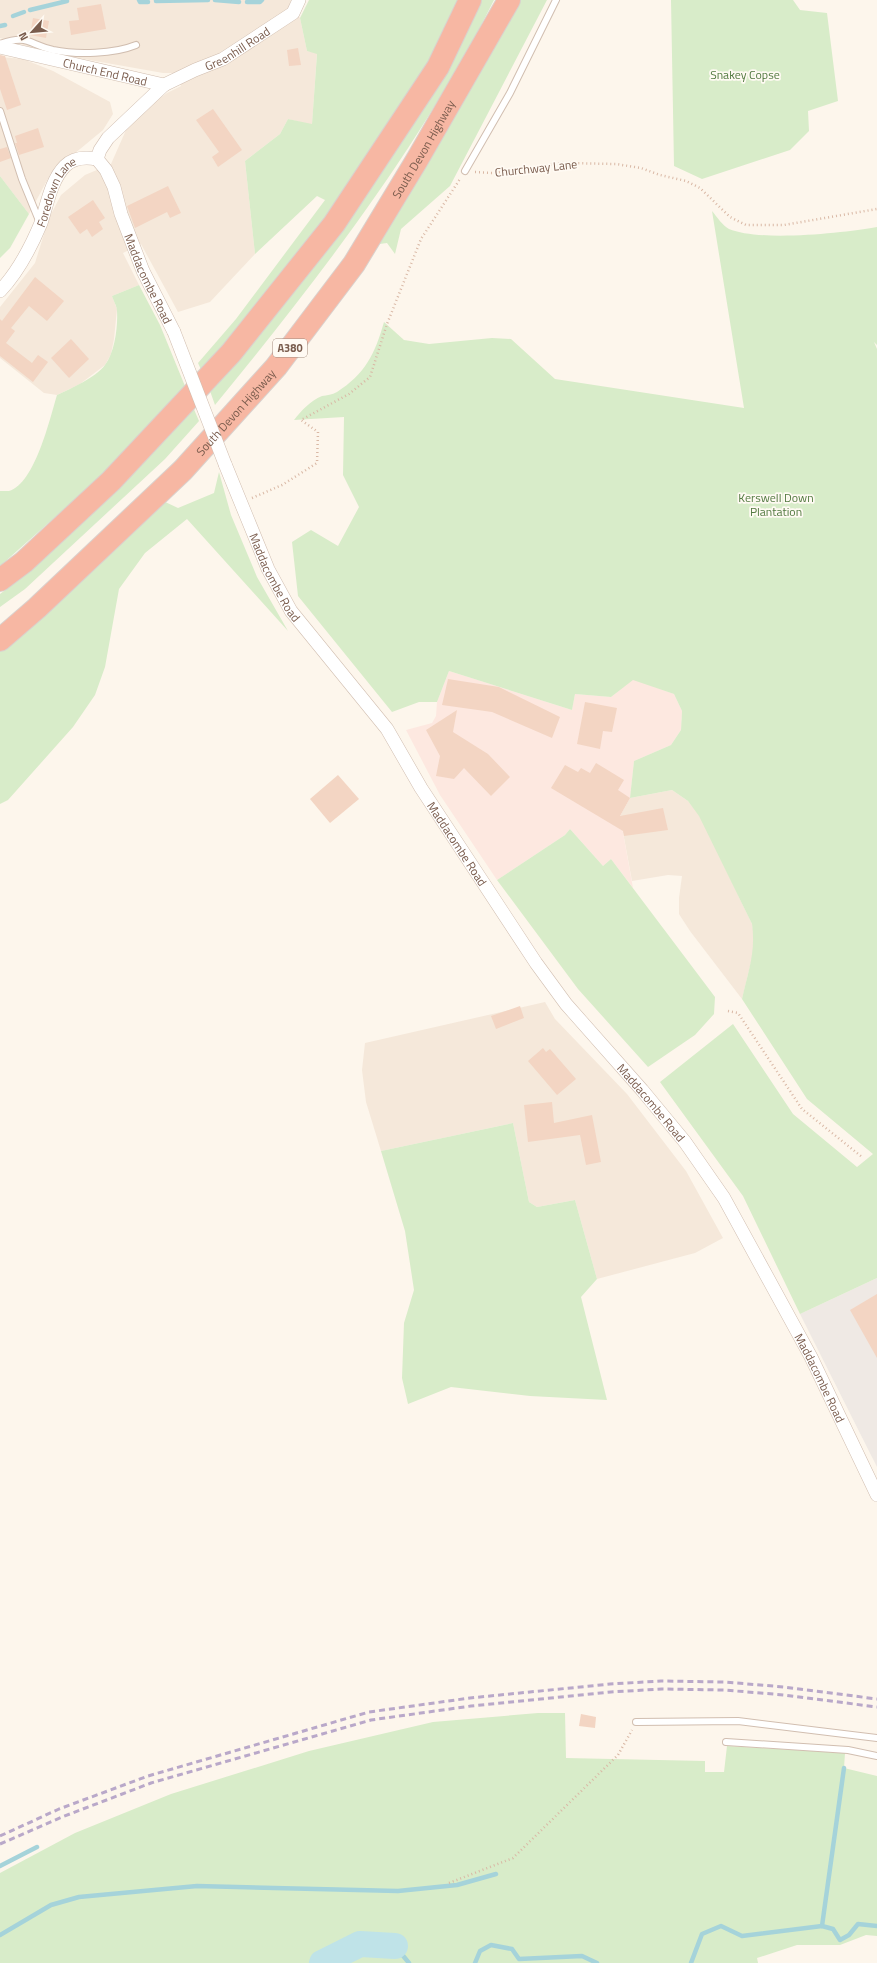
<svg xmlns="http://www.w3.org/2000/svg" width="877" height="1963" font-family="'Titillium Web',sans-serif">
<rect width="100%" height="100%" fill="#fdf6ec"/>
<g fill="#f5e8da">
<polygon points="0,0 291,0 289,6 300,18 307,51 317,53 312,125 288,119 280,134 245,161 255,254 210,302 178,312 141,244 123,253 139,285 112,296 117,309 114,339 111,354 105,365 80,384 57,395 44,393 0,358 0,307 35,263 49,218 61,195 85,175 111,164 130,121 167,93 181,86 177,73 163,73 50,53 0,38"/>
<polygon points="0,57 23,59 53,71 110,102 113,114 103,130 51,173 29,214 0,176"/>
<polygon points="672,790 688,801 700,816 752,924 755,941 754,950 742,999 690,931 679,914 679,898 682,876 668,875 632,881 620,816 630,798"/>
<polygon points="545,1002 555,1019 627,1094 686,1171 723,1238 695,1253 597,1279 575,1200 537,1207 529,1202 513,1123 381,1151 366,1102 362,1070 365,1043"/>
</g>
<polygon fill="#fde8e0" points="449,671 572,710 575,694 611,697 633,679 674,694 682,711 681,730 671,745 634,761 630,798 620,816 633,888 611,859 603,866 570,829 565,835 497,880 440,795 406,730 432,723 436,716 437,702"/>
<polygon fill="#efe9e4" points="877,1278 877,1467 800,1314"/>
<g fill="#d8ecc9">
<polygon points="309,0 464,0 410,95 349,189 203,374 198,363 236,319 325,200 317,196 255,254 245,161 280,134 288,119 312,124 317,54 307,51 300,18"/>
<path d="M481,0H494C420,147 319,278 215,405L210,391L443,74Z"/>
<polygon points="512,0 547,0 450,186 401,229 395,254 387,243 372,245"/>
<polygon points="671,0 793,0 800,10 827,13 838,101 808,111 809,131 790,150 702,179 674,166"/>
<polygon points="0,176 29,214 10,248 0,258"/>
<path d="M712,211C717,217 723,226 729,229C760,242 843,233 877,227V345L874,342L877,349V1278L800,1314L743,1196L660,1082L733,1024L793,1114L857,1167L873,1154L807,1099L742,999C748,972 756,952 752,924L699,816L688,801L672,790L630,798L634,761L671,745L681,730L682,711L674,694L633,680L611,697L575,694L572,710L449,671L437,702H419L392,712L298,596L292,542L311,530L338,546L359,507L343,475L344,417L294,420C302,410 310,401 322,396C327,395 332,395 337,392C365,374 375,354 384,322L404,340L429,344L492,338L511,339L555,379L744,408Z"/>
<path d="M139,285L160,325L187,391L98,479L0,566V491C3,491 7,491 9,491C35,484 50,418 57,395C72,388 95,378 105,365C115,352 118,326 117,311C117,306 113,300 112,296Z"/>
<polygon points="193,407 199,421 165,459 25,589 0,607 0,594 19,580 138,466"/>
<polygon points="219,472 231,515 257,577 288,631 187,519 145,553 119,589 105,667 95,695 73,727 8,800 0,804 0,629 161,500 178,508 214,493"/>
<polygon points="570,829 603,866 611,859 715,997 714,1014 695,1035 648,1067 578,989 497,880 565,835"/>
<polygon points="513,1123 529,1202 537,1207 575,1200 597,1279 581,1297 607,1400 530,1396 451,1387 408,1404 402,1378 404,1323 414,1290 405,1231 381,1151"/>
<polygon points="538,1713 565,1713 566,1758 705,1761 705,1772 724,1772 727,1746 845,1753 844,1768 877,1776 877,1936 866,1935 840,1945 797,1945 757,1958 758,1963 0,1963 0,1873 75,1833 171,1794 309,1751 433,1722"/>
</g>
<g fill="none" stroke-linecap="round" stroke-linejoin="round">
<g stroke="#a5d3da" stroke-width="4.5">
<polyline points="139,0 140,2 148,2"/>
<polyline points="215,0 239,2"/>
<polyline points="156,1 208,0"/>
<polyline points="247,2 260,2 262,0"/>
<polyline points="30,10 67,1"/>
<polyline points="13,16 24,12"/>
<polyline points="0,26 5,25"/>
<polyline points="0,1866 37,1847"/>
<polyline points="822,1926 844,1768"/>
<polyline points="0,1935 51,1905 79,1897 197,1886 398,1891 457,1885 496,1874"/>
<polyline points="395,1946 409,1963"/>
<polyline points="475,1963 480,1951 491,1945 512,1949 519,1959 582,1956 597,1963"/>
<polyline points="691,1963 702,1934 721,1926 742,1936 822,1926 833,1929 840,1940 849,1935 858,1924 877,1926"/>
</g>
<polyline stroke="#bfe3e8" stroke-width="26" points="322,1963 360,1944 395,1946"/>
</g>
<g fill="#f3d5c3">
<polygon points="101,4 106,29 71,35 69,21 79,20 77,8"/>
<polygon points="33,18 49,21 46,38 30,35"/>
<polygon points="298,48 301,65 289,66 287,50"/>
<polygon points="0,55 5,56 21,105 7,110 0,89"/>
<polygon points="213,109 242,150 218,167 212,157 219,152 196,120"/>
<polygon points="38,128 44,147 19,155 15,143 17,143 15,136"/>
<polygon points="7,147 11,158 0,162 0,149"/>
<polygon points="168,186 181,213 170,218 167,212 135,228 127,206"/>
<polygon points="93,200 105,218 99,222 103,229 92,237 87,229 80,234 68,217"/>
<polygon points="35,277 64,301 47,321 29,306 11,328 15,331 6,343 32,363 38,355 48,362 33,382 0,356 0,319 2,321"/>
<polygon points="71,339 89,359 69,378 51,358"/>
<polygon points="448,679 499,687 560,717 552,738 492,712 442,705"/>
<polygon points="585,702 617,708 612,732 603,731 600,749 577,744"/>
<polygon points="457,710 453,732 488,754 510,777 491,796 464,768 454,779 436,776 440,756 426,730"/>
<polygon points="596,763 624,780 618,790 630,798 620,816 663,808 668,830 624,836 623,831 551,788 565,765 578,772 581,768 590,773"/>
<polygon points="338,775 359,799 330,823 310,799"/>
<polygon points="520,1006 524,1018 496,1029 491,1016"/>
<polygon points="543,1048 546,1052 550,1049 576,1079 557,1095 528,1061"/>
<polygon points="552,1102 554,1123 592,1115 601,1162 586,1165 580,1135 528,1142 524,1105"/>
<polygon points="877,1294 877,1358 850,1310"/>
<polygon points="581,1714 596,1717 595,1728 579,1726"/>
</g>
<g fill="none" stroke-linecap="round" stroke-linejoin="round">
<g stroke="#d1beb0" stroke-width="8">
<g id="lane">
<path d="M0,44C28,34 28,44 53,50C77,55 114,54 136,45"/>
<polyline points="0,111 22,179 40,223"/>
<polyline points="465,171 510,93 556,0"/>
<polyline points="636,1722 738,1721 877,1738"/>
<polyline points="726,1742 848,1750 877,1756"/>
</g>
</g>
<g stroke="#d1beb0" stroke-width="14">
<g id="street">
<path id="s1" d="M0,47L164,85"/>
<path id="s2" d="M97,159L100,150L108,138L164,85L195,70L223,59L293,13L299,0"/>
<path id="s3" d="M97,159L106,170L114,187L121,214L143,271L174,332"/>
<path id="s4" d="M0,291C18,272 31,247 41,223C47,205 51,180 65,166C74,157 86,157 97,159"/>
<path id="s5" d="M225,464L268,569L291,611L387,729L421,788L536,963L566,1004L642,1090L685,1142L724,1198L811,1357L877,1495"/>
</g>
</g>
<g stroke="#dad1cd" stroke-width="24">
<g id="highway">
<polyline points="0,580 24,562 111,481 231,353 334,224 438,67 470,0"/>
<path id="s6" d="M0,640L37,608L183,470L276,367L354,264L417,160L509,0"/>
</g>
</g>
<g stroke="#d9b8a5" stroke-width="2.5" stroke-dasharray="1 3" stroke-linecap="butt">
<polyline points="475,172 493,173 564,163 616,164 641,168 660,175 686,181 700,188 730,217 746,225 784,225 877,209"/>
<polyline points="252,498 282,485 317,463 318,432 301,420 349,394 370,377 387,324 421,239 460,179"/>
<polyline points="728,1011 738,1013 802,1109 862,1157"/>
<polyline points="449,1883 513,1858 618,1755 632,1730"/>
</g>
<use href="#lane" stroke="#fff" stroke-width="6"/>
<use href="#street" stroke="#fff" stroke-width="13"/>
<use href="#highway" stroke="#f7b7a3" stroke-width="22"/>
<g stroke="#b9a8c9" stroke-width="3" stroke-dasharray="6 4" stroke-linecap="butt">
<polyline points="0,1836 59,1809 148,1776 369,1712 470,1698 610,1684 661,1681 724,1682 784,1687 877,1699"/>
<polyline points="0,1844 62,1817 151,1783 371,1720 471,1706 611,1692 662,1689 724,1690 784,1695 877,1707"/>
</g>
<g stroke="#d1beb0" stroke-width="14" stroke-linecap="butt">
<polyline id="street-bridge" points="174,332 225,464"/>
</g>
<use href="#street-bridge" stroke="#fff" stroke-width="13"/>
</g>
<g text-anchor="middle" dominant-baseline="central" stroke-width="3.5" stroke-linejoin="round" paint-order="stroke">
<rect fill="#fffaf3" stroke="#a28b7f" stroke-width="1" x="273" y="339" width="34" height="18" rx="3"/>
<g font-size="11" font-weight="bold" fill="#7a5c4d">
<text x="290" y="348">A380</text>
</g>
<g font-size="12" fill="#7a5c4d" stroke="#fffaf3">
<text stroke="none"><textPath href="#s2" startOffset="183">Greenhill Road</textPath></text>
<text stroke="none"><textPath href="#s1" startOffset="108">Church End Road</textPath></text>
<text stroke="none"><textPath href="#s6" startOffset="652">South Devon Highway</textPath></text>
<text transform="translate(536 168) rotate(-6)">Churchway Lane</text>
<text stroke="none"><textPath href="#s4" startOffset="115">Foredown Lane</textPath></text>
<text stroke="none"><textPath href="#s3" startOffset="131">Maddacombe Road</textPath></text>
<text stroke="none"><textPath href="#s6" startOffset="328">South Devon Highway</textPath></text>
<text stroke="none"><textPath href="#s5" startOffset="124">Maddacombe Road</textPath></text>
<text stroke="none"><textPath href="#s5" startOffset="448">Maddacombe Road</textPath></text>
<text stroke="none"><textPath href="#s5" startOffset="772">Maddacombe Road</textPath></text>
<text stroke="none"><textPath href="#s5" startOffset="1096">Maddacombe Road</textPath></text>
</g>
<g font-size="12" fill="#537a41" stroke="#fffaf3">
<text x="745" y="74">Snakey Copse</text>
<text x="776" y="497">Kerswell Down<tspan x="776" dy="14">Plantation</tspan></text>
</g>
</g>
<g transform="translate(32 32) rotate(243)" stroke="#fffaf3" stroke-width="3" paint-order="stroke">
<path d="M0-3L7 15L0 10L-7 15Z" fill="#7a5c4d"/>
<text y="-6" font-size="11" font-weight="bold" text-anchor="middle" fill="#7a5c4d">N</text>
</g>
</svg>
